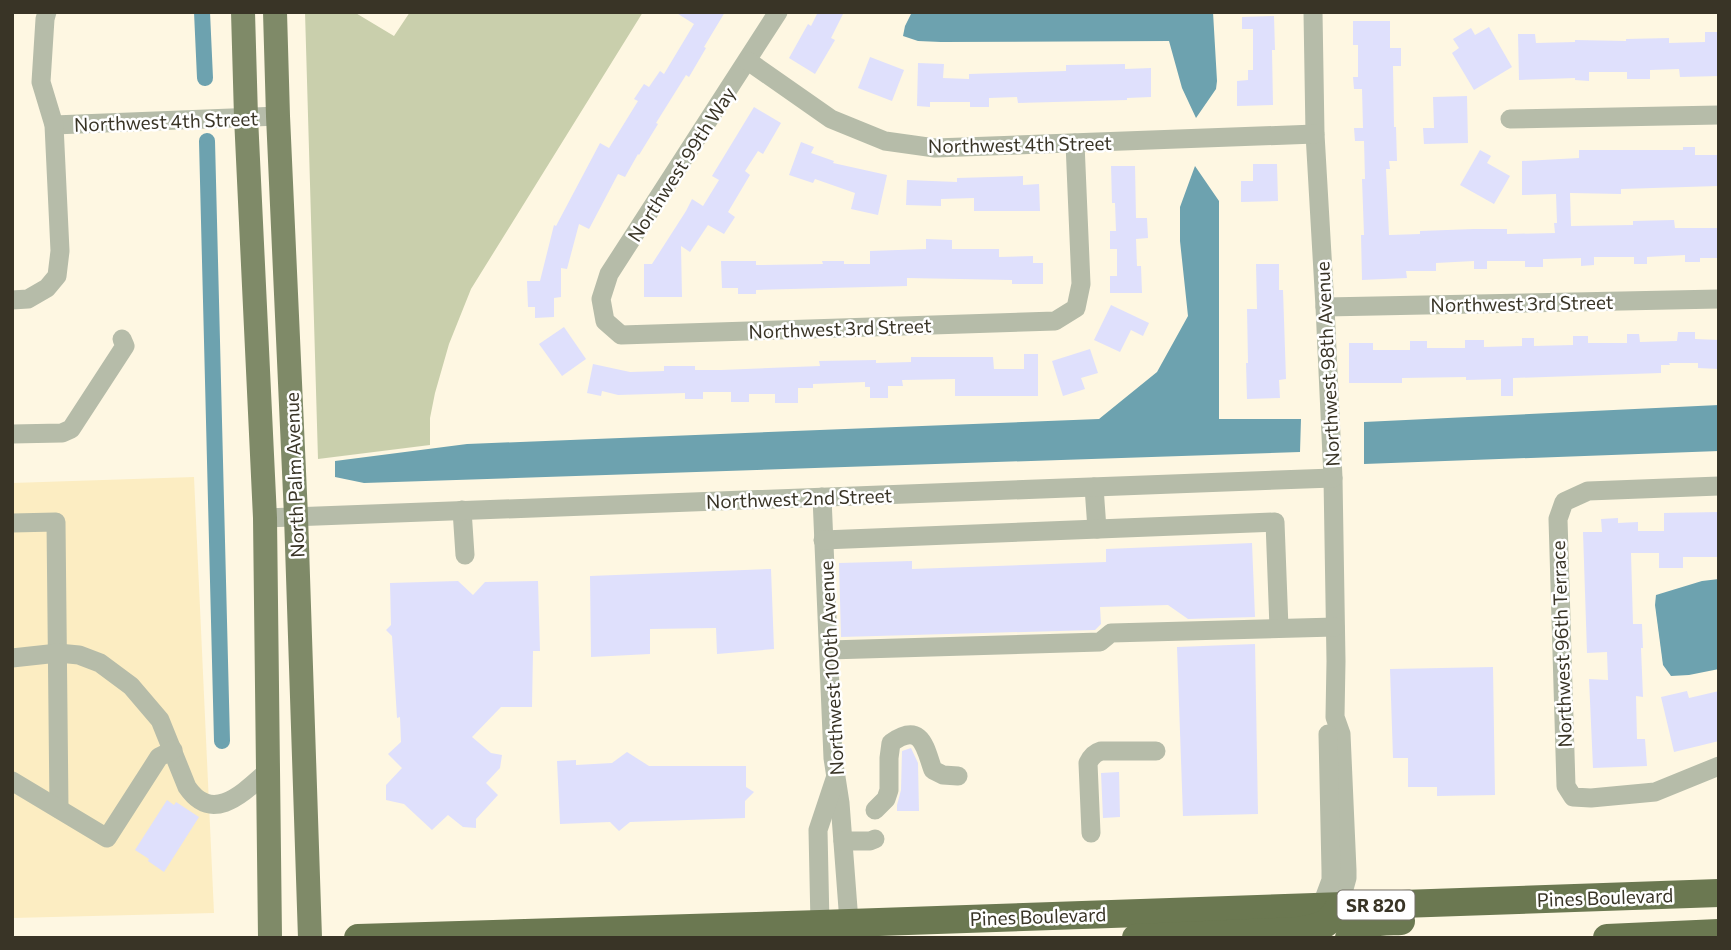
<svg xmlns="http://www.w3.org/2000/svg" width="1731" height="950" font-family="Commissioner,sans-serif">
<rect width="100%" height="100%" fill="#fef7e2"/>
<polygon fill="#fcedc2" points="194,477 214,913 12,918 12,483"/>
<polygon fill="#c9cfac" points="305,12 354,12 394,36 410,12 643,12 471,289 449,344 435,393 430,418 430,445 318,459"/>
<g fill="#6da2af">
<polygon points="912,12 1213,12 1217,81 1216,89 1196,118 1182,88 1169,41 941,42 918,41 903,36 905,26"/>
<polygon points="1195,166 1219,201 1219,419 1301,419 1300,452 364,483 335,477 335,461 467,444 1099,419 1157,372 1188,316 1180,241 1180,207"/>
<polygon points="1719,405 1719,451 1364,464 1364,422"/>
<polygon points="1719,579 1719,669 1689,675 1671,676 1663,665 1655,605 1656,595 1702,581"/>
</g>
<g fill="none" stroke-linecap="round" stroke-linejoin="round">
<g stroke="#6da2af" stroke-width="16">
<polyline points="202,12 205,78"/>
<polyline points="207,141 222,741"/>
</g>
</g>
<g fill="#dfe0fc">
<polygon points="675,12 725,12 704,47 706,48 689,77 686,75 656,123 658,124 639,155 638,154 625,177 618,174 589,229 579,224 567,269 561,268 561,297 554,298 554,317 535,318 535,307 528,307 527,281 540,281 554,225 556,226 600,143 609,148 638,101 634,99 644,84 649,87 660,71 664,74 694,24"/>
<polygon points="818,12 844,12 831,38 835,40 815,74 789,58 808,24 811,26"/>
<polygon points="1274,16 1275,50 1272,50 1273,105 1237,106 1237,81 1248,80 1248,70 1253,70 1253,29 1242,29 1242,17"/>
<polygon points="1353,21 1390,21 1390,48 1401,48 1401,66 1393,66 1394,127 1396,127 1397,161 1389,161 1390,169 1386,169 1389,235 1420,234 1420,231 1474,229 1507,229 1507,234 1555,233 1554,223 1557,223 1556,194 1522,195 1522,161 1579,158 1579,150 1683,150 1683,147 1695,147 1695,155 1719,155 1718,186 1621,189 1621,194 1570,193 1571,226 1633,225 1633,221 1674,220 1675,228 1719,228 1719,258 1700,258 1700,262 1685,262 1685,255 1647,257 1647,264 1634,264 1634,257 1594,257 1594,265 1581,266 1581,258 1543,259 1543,267 1525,267 1525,261 1487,261 1487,269 1474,269 1474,261 1436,263 1436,271 1406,271 1407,278 1362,280 1361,235 1364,235 1362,179 1365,179 1364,141 1355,141 1354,128 1363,128 1362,89 1354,89 1353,77 1358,77 1358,45 1353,45"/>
<polygon points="1489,27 1512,67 1474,90 1452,53 1459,48 1453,39 1471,28 1475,35"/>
<polygon points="1705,32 1719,32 1719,76 1680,77 1679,69 1650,70 1650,79 1627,79 1627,72 1589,72 1589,81 1575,80 1575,78 1519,80 1518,34 1535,34 1536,43 1575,42 1575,40 1626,41 1626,39 1669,38 1669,43 1705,42"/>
<polygon points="870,57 904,70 892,101 858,88"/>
<polygon points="918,63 944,64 943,78 969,79 969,74 1066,71 1066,65 1125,64 1125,69 1151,68 1151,97 1127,98 1127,100 1018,103 1017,97 989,98 989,107 970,107 970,102 930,102 930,107 917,106"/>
<polygon points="1467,96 1468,143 1424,144 1423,128 1434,128 1433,97"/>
<polygon points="754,107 781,123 763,154 758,151 745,171 750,175 728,212 735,217 724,234 708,225 690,252 681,246 682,297 644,297 644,264 652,264 686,211 692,199 703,206 719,180 712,176"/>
<polygon points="801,142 814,147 811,153 834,161 833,163 887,175 878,215 851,209 855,193 815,179 813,183 789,175"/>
<polygon points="1480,150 1491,156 1487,163 1510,176 1494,204 1460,185"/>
<polygon points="1253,164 1277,164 1278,201 1241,202 1241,181 1253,181"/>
<polygon points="1111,166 1135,166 1136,218 1147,218 1148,238 1136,239 1137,266 1141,266 1142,293 1110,293 1110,276 1117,276 1117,249 1110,249 1110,231 1116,231 1115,203 1112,203"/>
<polygon points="1023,176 1023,185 1039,184 1040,211 974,211 974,198 941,199 941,206 906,205 907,180 957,182 957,178"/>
<polygon points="926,239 952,240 952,249 999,249 999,257 1033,256 1033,263 1043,263 1043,284 1012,284 1012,280 907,278 907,286 756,290 756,294 738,294 738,288 722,288 721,261 756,261 756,265 823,264 822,261 844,261 844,264 870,264 870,251 926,249"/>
<polygon points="1256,264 1279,264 1279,290 1283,290 1286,379 1279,380 1280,398 1247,399 1246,363 1248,363 1247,309 1257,309"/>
<polygon points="1111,305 1149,323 1143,336 1131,330 1120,352 1094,340"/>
<polygon points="564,327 586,359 562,376 539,344"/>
<polygon points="1678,332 1695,332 1695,339 1719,340 1719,369 1698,368 1698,363 1669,363 1670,365 1661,365 1661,373 1513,378 1513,396 1501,396 1501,379 1466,380 1466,377 1402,378 1402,383 1349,383 1349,343 1373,343 1373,350 1410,350 1410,341 1427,341 1427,348 1465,348 1465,340 1484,340 1484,347 1522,346 1522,338 1534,338 1534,346 1573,345 1573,336 1588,336 1588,343 1627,343 1627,334 1639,334 1640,342 1677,341"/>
<polygon points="1090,349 1098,373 1081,378 1085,389 1063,396 1052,361"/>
<polygon points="1024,354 1038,354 1038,396 955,396 955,379 902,380 903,386 888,386 888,398 870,398 870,387 865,387 865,382 813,384 813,388 798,388 798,403 775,403 775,394 749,394 749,402 731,402 731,392 703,392 703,399 685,399 685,393 618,395 602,391 601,396 587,393 593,364 630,372 664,371 664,366 695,366 695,370 721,370 820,366 819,361 876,360 876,363 911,362 911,357 993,357 994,369 1024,369"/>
<polygon points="1719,512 1719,557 1683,557 1683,568 1659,568 1659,553 1631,553 1633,624 1642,624 1643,648 1641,648 1643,697 1636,696 1637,739 1645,739 1647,766 1593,768 1589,679 1608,680 1607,652 1587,653 1583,532 1602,532 1601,519 1618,518 1618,523 1638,522 1638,531 1664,531 1664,513"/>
<polygon points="1252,543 1255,617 1188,619 1168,605 1100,607 1101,624 1095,630 841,637 839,563 912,561 912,569 1106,562 1106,549"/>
<polygon points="771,569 774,649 717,654 716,628 650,629 650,654 591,657 590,576"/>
<polygon points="458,581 473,595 485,582 538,581 540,651 533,651 532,707 501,707 472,737 491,753 502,755 500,768 486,783 498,795 476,819 476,828 463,827 448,815 432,830 404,804 386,800 386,785 402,768 388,754 401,742 400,717 397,718 392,636 386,630 391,625 390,583"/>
<polygon points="1255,644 1258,814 1183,816 1177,647"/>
<polygon points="1493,667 1495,795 1437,796 1437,787 1408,787 1408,758 1393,758 1390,669"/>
<polygon points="1687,691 1689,698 1719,691 1719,741 1674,752 1661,697"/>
<polygon points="911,748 918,763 919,811 897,811 897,805 901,790 902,751"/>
<polygon points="627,752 649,766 746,766 746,787 754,792 745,801 745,818 630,822 619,831 610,822 560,824 557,761 576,760 576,765 612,763"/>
<polygon points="1119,772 1120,817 1103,818 1101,773"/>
<polygon points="167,800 174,805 176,802 199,817 164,872 148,861 149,859 135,850"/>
</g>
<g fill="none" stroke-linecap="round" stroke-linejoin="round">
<g stroke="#b6bca9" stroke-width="19">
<polyline points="778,12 609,274 601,299 605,321 621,335 1055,321 1076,308 1081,284 1075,143"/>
<polyline points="1313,12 1315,134 1325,307 1333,478 1336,661 1335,717 1341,734 1347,870 1347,878 1339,907"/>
<polyline points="748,61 831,119 885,141 935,148 1315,134"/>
<polyline points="1510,119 1719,115"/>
<polyline points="54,125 278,116"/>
<polyline points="12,300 28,299 47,288 57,276 60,251 54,125 41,82 45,19 47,12"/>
<polyline points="1325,307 1719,299"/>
<polyline points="12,434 62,433 71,429 125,346 122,339"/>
<polyline points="1719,486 1588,491 1564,502 1558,519 1566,786 1573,797 1591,798 1655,792 1719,766"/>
<polyline points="1094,487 1097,529"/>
<polyline points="822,497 833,758 840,803 849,922"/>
<polyline points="462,510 465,555"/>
<polyline points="265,518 1333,478"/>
<polyline points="12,523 56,522 59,809"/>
<polyline points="823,540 1275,522 1279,628"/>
<polyline points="829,650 1100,642 1111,633 1335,627"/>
<path d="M12,658L58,653L79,655L100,663L131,686L160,720L187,787C213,825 244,792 268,771"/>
<polyline points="12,781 107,838 159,757 173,750"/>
<path d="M875,810L886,799L889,790V758L891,743C922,721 925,748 933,770L943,775L958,776"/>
<path d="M1091,833L1088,763C1091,757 1094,753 1101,751H1156"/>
<polyline points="843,841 870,841 875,839"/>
<polyline points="1321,907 1331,880 1331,871 1328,734"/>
<polyline points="820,924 818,830 835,779"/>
</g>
<g stroke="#7f8a68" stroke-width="24">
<polyline points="243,12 246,117 265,518 270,938"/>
<polyline points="275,12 278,116 296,516 310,938"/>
</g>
<g stroke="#6b7851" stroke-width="28">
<polyline points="358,938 820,924 1719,893"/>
<path d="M1136,938L1298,931C1319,926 1328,928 1339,907"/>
<path d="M1349,938C1357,920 1384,922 1401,921"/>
<polyline points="1607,938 1719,933"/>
</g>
</g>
<g text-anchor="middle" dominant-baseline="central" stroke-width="5" stroke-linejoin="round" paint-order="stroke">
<rect fill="#fff" stroke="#747167" stroke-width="2" x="1337.5" y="890.5" width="77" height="29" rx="5"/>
<g font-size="18" font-weight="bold" fill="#393426">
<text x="1376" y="905">SR 820</text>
</g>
<g font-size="19" fill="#393426" stroke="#fff">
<text transform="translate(166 121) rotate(-2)">Northwest 4th Street</text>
<text transform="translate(1020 144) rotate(-1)">Northwest 4th Street</text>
<text transform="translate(681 164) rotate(-57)">Northwest 99th Way</text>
<text transform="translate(1522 303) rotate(-1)">Northwest 3rd Street</text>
<text transform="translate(840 328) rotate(-2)">Northwest 3rd Street</text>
<text transform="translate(1327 364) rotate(-93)">Northwest 98th Avenue</text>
<text transform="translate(294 475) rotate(-92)">North Palm Avenue</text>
<text transform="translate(799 498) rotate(-2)">Northwest 2nd Street</text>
<text transform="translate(1561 644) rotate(-92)">Northwest 96th Terrace</text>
<text transform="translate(831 668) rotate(-93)">Northwest 100th Avenue</text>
<text transform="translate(1605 897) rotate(-2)">Pines Boulevard</text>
<text transform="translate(1038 916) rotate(-2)">Pines Boulevard</text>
</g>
</g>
<rect width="1731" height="950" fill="none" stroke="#393426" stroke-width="28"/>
</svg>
